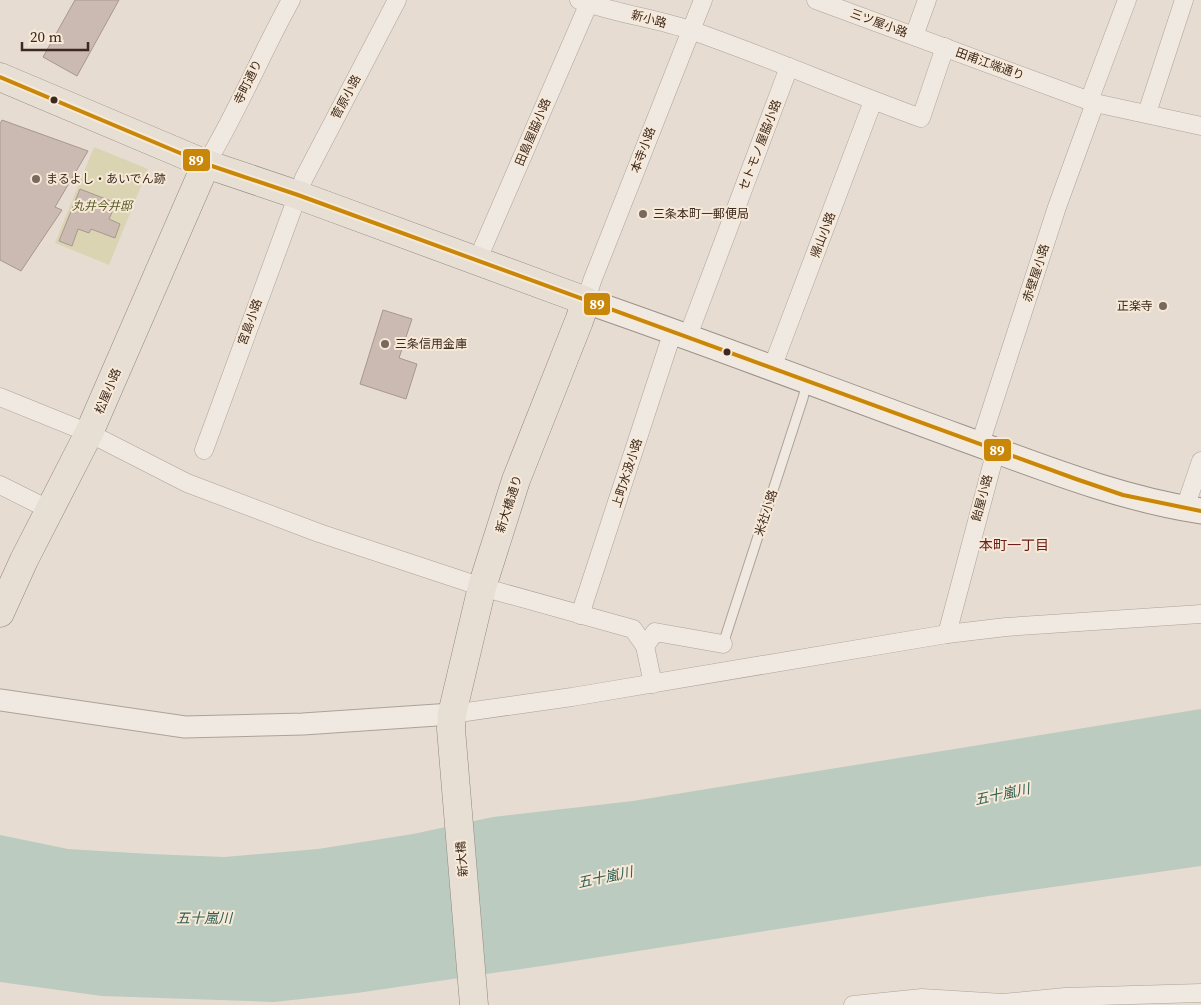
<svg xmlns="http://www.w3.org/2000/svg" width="1201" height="1005" font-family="'Source Serif 4','Noto Sans JP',serif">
<rect width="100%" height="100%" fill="#e7dcd1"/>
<polygon fill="#dad4b3" points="94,147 148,169 109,265 55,243"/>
<polygon fill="#bbcbbf" points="1201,709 1201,866 989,896 555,964 357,993 274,1002 102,996 0,982 0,835 68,849 150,854 224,857 318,849 413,834 493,817 633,801"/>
<g fill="#cbbab1" stroke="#a8978f">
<polygon points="75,0 119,0 77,76 43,57"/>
<polygon points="2,120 88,151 55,207 62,210 21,271 0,260 0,124"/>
<polygon points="80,189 116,203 109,219 120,224 115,238 91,229 89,233 78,229 72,246 59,241"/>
<polygon points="383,310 412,319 399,358 417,364 406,399 360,384"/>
</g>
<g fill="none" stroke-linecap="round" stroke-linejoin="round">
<g stroke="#ada299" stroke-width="11">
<polyline id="service" points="723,644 803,398 807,382"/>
</g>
<g stroke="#ada299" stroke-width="19">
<g id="minor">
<path d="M579,0C616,14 656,18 693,31C770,58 844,90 921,118L945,47"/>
<polyline points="816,0 1095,103 1201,126"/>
<polyline points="914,36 927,0"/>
<polyline points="1089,101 1127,0"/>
<polyline points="1147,113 1184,0"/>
<path d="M206,164C238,111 261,54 291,0"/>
<polyline points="477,261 589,3"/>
<polyline points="586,301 592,281 703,0"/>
<polyline points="688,336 789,67"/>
<polyline points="772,368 873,101"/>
<polyline points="0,397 89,433 187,483 319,533 482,587 633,629 645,646 653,684"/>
<polyline points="980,444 1057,207 1095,103"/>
<polyline points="204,450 304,178 397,0"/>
<polyline points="0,485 50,510"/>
<polyline points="1185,508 1201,461"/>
<polyline points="580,615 673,331"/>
<polyline points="947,634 996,450"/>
<polyline points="645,646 655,632 723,644"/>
<polyline points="452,714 572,697 947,634 1006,627 1201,614"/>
<polyline points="853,1005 922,998 1003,1003 1065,997 1201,993"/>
</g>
</g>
<g stroke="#ada299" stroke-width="23">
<polyline id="tertiary" points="0,700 185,727 303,724 452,714"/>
</g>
<g stroke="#9d9189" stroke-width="27">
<path id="secondary" d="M586,301C711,344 835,392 959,437C1039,466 1117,498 1201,511"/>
</g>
<g stroke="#928780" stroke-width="29">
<g id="primary">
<polyline points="0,77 206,164 298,195 586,301 579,321 516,480 482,587 452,714 451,729 474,1005"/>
<polyline points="0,613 24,560 89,433 206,164"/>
</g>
</g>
<use href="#service" stroke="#efe9e2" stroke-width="9"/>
<use href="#minor" stroke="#efe9e2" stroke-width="18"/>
<use href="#tertiary" stroke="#efe9e2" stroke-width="21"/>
<use href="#secondary" stroke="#efe9e2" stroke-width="25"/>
<use href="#primary" stroke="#e7ded4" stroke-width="28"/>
<g stroke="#f7e9d7" stroke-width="8">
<polyline id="bus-1" points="0,77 206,164 298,195 1076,479 1123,495 1201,511"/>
</g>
<use href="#bus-1" stroke="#c88708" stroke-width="4"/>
</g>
<g fill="#3d291f" stroke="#f7e9d7" stroke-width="2">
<circle cx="54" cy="100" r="4.5"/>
<circle cx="727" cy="352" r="4.5"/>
</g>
<g fill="#78685d" stroke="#f7e9d7" stroke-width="2">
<circle cx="36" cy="179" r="5"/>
<circle cx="643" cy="214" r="5"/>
<circle cx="1163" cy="306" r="5"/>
<circle cx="385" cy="344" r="5"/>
</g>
<g text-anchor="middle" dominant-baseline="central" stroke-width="4" stroke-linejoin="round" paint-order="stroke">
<g font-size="12" fill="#3d291f" stroke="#f7e9d7">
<text transform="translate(649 19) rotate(15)">新小路</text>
<text transform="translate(879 23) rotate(20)">三ツ屋小路</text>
<text transform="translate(990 64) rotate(20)">田甫江端通り</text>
<text transform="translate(248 82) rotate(-64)">寺町通り</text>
<text transform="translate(346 97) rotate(-62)">菅原小路</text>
<text transform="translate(533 132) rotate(-67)">田島屋脇小路</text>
<text transform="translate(760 145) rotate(-69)">セトモノ屋脇小路</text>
<text transform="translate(643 150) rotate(-69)">本寺小路</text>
<text transform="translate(823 235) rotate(-69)">帰山小路</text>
<text transform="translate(1036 273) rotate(-72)">赤壁屋小路</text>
<text transform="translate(250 322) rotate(-70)">宮島小路</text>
<text transform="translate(108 391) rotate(-67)">松屋小路</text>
<text transform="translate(627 473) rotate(-72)">上町水汲小路</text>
<text transform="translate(982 498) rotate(-75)">飴屋小路</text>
<text transform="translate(509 504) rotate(-72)">新大橋通り</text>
<text transform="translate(766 513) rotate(-72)">米社小路</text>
<text transform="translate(462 859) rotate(-95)">新大橋</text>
</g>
<g font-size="12" fill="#3d291f" stroke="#f7e9d7" text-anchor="start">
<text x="46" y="179">まるよし・あいでん跡</text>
<text x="653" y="214">三条本町一郵便局</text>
<text x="1153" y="306" text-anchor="end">正楽寺</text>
<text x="395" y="344">三条信用金庫</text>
</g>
<g font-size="12" font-style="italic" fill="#565b25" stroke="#f7e9d7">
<text x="102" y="206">丸井今井邸</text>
</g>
<g font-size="14" fill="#6c201d" stroke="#f7e9d7">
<text x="1014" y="545">本町一丁目</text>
</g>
<g font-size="14" font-style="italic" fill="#2e5d52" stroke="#f7e9d7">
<text transform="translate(1002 794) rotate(-12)">五十嵐川</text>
<text transform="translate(605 877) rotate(-12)">五十嵐川</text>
<text x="204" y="918">五十嵐川</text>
</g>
</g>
<g stroke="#f7e9d7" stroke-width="2">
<rect x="182" y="148" width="29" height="24" rx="5" fill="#c88708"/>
<rect x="583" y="292" width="28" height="24" rx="5" fill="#c88708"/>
<rect x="983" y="438" width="29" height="24" rx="5" fill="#c88708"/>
</g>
<g font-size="14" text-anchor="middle" font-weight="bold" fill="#fff">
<text x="196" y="165">89</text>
<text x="597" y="309">89</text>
<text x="997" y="455">89</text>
</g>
<path d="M22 42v8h66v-8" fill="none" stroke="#3d291f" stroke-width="2.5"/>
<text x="30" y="42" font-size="15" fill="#3d291f" stroke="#f7e9d7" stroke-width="4" paint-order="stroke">20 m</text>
</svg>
